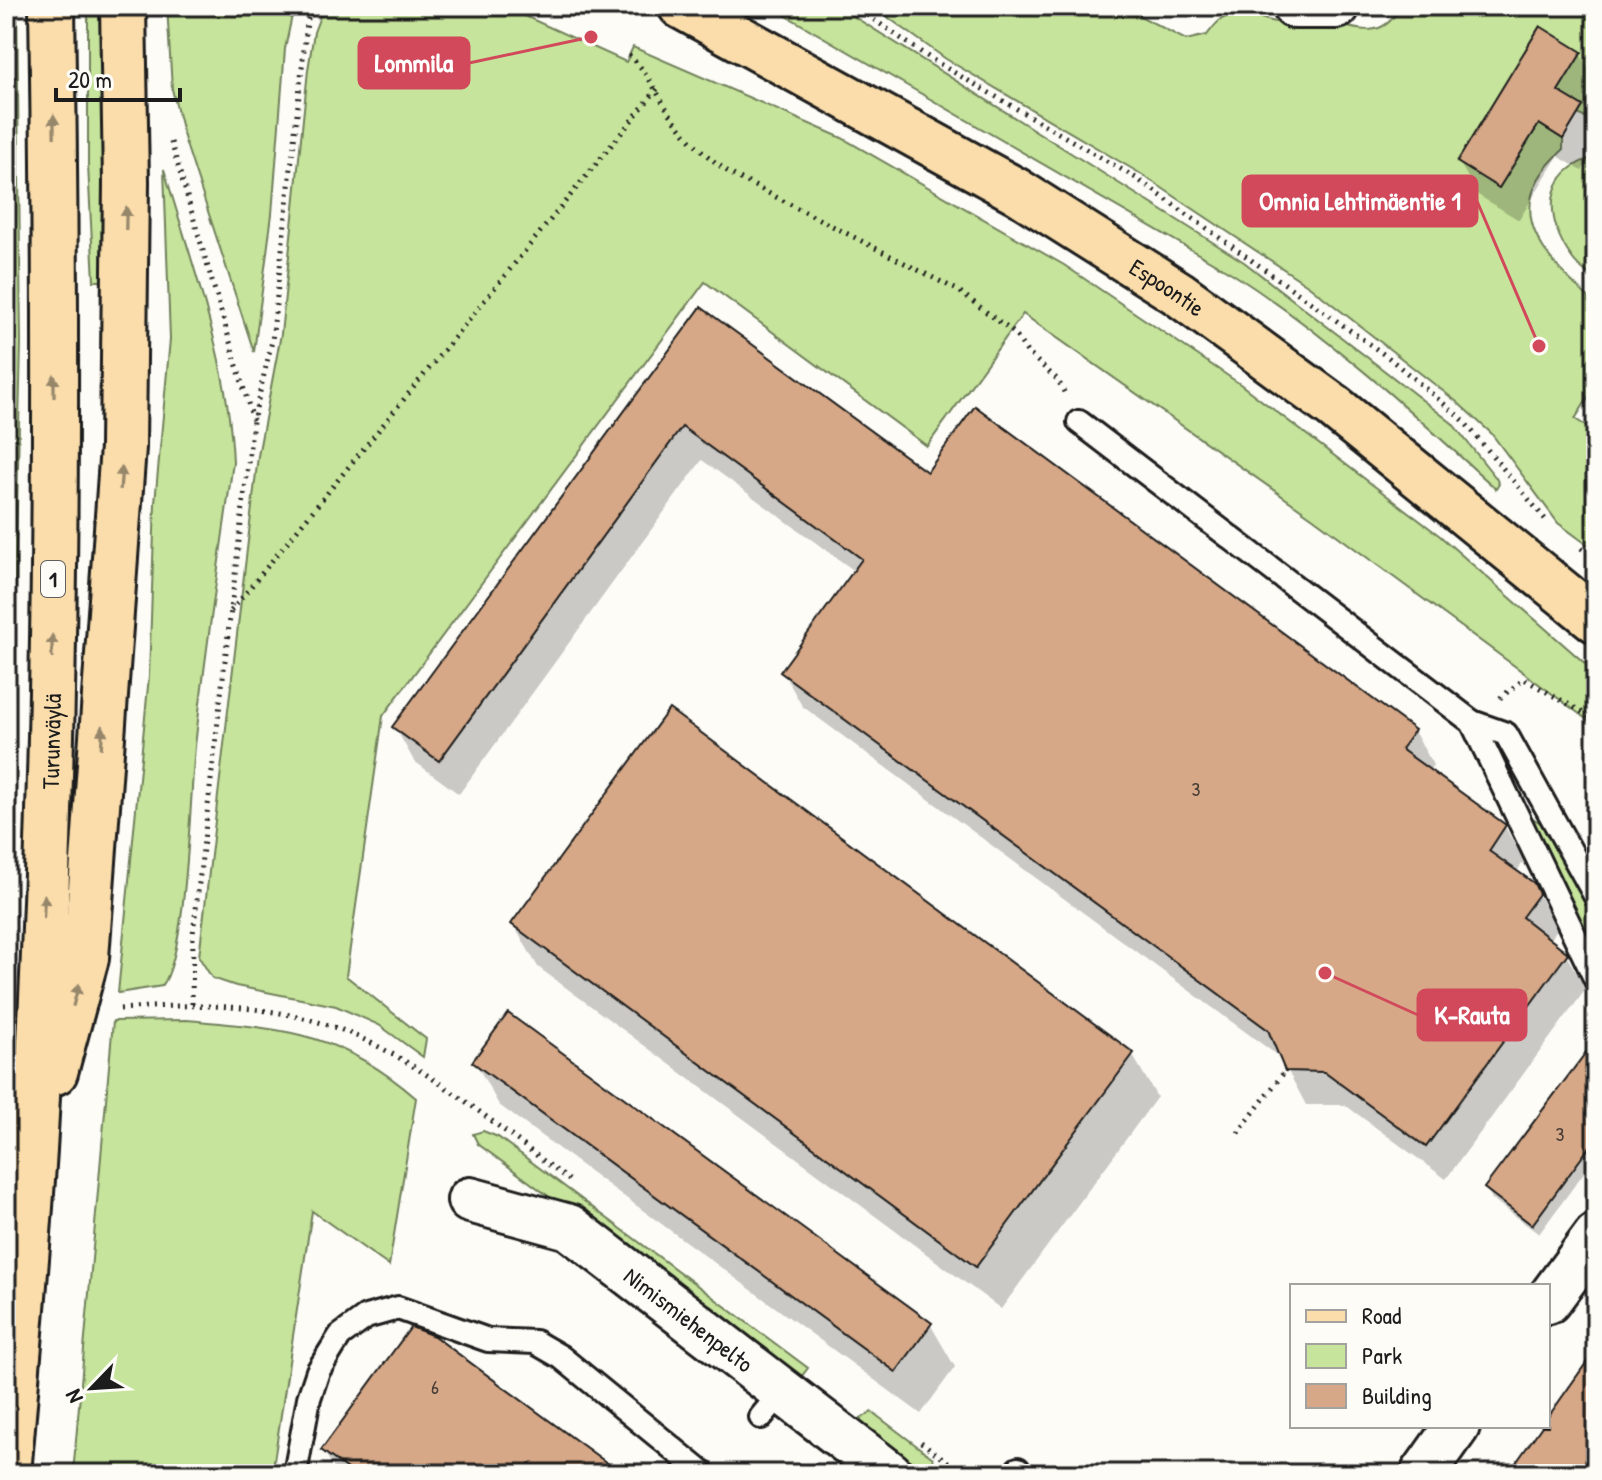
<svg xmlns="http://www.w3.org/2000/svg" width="1602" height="1480" font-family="'Patrick Hand',sans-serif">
<rect width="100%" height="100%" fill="#fdfcf7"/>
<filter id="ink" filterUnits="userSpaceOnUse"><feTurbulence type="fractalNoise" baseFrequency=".0125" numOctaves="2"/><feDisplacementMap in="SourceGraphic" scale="16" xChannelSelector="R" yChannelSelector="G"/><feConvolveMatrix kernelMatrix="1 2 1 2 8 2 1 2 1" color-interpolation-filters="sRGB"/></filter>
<g filter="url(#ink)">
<g fill="#c6e49b" stroke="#71805c" stroke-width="2">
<polygon points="6,6 17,6 21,343 6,956"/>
<polygon points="88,6 107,6 107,273 102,281 94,281 88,165"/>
<polygon points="167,6 294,6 285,49 272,214 254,352 185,141 172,89"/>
<polygon points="324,6 503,6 626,62 633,47 842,138 1064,265 1240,384 1440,536 1596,673 1596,726 1312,517 1023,314 927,446 705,282 383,716 346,976 426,1039 423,1057 379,1025 336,1006 236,986 212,978 199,957 258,456 281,334 308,70 314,32"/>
<path d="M778,6H837L1244,262L1452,423L1496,478L1499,484L1496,489C1412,412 1329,336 1233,274L785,15Z"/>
<path d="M872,6H1121L1186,40L1207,35C1215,25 1221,16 1235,14C1248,11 1264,21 1277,22C1296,23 1321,17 1339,24C1364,33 1387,35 1400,6H1596V86L1587,119L1578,114L1583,106L1558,91L1540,27L1457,162L1499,188L1539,124L1563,139V150C1496,209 1544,258 1596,304V385L1575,419L1596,432V551L1558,523L1491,433L1457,402L1309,286L1141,174L946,59Z"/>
<path d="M1596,157V280C1589,274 1578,267 1572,258C1545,221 1541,170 1596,157Z"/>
<path d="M164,169C192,265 229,362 233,462C220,557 205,652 195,747C190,794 187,956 162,986L118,993L149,676L155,503L170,339Z"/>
<polygon points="1531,817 1545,826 1596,913 1596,963 1541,851"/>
<path d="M187,1020C285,1029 339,1031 416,1098L389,1266L312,1211L272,1474H73L113,1021Z"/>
<polygon points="483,1131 498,1137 808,1368 798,1381 478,1144 473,1134"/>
<polygon points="872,1412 933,1458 937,1473 923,1473 863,1427 860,1419"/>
</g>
<g fill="#0003">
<polygon points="1580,54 1596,81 1596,93 1584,112 1596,133 1596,149 1582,171 1558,156 1519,220 1478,195 1459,162"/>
<polygon points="702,310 927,475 1414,731 1433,765 1429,771 1505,827 1524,861 1516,873 1533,885 1557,929 1549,941 1566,955 1586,989 1446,1179 1345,1105 1306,1105 1281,1058 802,706 783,672 856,572 702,460 459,794 414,761 395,727"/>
<polygon points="513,924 1132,1054 1157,1097 1001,1309 538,967"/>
<polygon points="1596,1040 1596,1156 1539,1234 1492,1199 1486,1188"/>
<polygon points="475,1062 930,1324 955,1367 921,1414 499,1105"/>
<polygon points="323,1450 619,1474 337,1474"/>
</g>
<g fill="#d6a887" stroke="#1c1c1c" stroke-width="2">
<polygon points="1540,26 1582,52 1558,91 1583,106 1563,139 1539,124 1499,188 1457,162"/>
<polygon points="701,307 927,472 975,406 1415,730 1401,749 1506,825 1489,851 1534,883 1539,894 1522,917 1568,953 1426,1147 1324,1072 1285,1071 1268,1030 780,672 862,559 682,427 439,761 392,727"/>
<polygon points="669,709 1134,1053 976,1267 511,924"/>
<polygon points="508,1013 932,1323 896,1372 472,1062"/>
<polygon points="1596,1039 1596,1138 1532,1225 1484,1188"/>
<polygon points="411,1327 434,1336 622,1474 354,1474 321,1450"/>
<polygon points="1596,1349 1596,1474 1508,1474 1542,1426 1548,1426 1548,1417"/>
</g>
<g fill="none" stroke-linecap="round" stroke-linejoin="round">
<g stroke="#1c1c1c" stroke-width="28">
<g id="service">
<polyline points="1079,422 1472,722 1596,980"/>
<polyline points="1472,722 1506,734 1596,897"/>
<polyline points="761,1417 781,1393"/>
<polyline points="295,1474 309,1398 318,1371 340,1336 366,1317 398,1308 488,1340 535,1342 561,1357 704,1474"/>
<polyline points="1015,1474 1018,1469"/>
</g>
</g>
<g stroke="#1c1c1c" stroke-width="50">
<g id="minor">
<polyline points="1295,6 1337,6"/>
<path id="s1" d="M470,1200L569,1227L890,1474"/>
<polyline points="1548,1301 1596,1236"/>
<polyline points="1423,1474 1457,1426"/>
</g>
</g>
<g stroke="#1c1c1c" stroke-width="50">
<g id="primary">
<path id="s2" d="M681,6L1017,191L1178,293L1334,407L1596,620"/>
</g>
</g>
<g stroke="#1c1c1c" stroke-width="50">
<g id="motorway">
<polyline points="55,1072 86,958 123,447 126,182 123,6"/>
<path id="s3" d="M8,1474C17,1366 27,1258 34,1150C57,770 58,387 52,6"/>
</g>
</g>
<g stroke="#1c1c1c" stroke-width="5" stroke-dasharray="2 6" stroke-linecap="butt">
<polyline points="854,6 931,59 1136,178 1389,358 1462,419 1545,519"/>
<path d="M629,55C650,74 657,96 673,118C690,141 710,160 733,175L959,291L1014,333L1027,352L1058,380L1066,396"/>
<polyline points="171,142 253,420"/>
<polyline points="1581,548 1596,559"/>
<polyline points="231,611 658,88"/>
<polyline points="1500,698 1524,679 1596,720"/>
<polyline points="192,1004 193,934 253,421 272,341 307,22 312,6"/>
<path d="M120,1009C196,1003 275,1003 347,1032C429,1066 499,1128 569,1180"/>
<polyline points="1238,1133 1285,1071"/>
<polyline points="921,1442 964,1474"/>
</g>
<use href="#service" stroke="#fdfcf7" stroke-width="22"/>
<use href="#minor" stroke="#fdfcf7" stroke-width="44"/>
<use href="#primary" stroke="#faddab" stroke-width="44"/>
<use href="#motorway" stroke="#faddab" stroke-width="44"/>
</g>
<defs><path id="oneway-solid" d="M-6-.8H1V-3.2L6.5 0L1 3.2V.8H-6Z" transform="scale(2)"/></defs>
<g fill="#96866b">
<use href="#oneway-solid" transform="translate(54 126) rotate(-91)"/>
<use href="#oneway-solid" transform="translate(126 218) rotate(-89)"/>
<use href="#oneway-solid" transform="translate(54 386) rotate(-90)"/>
<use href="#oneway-solid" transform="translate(121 478) rotate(-86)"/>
<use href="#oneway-solid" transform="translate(52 646) rotate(-89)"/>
<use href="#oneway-solid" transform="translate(102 737) rotate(-86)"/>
<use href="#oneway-solid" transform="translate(44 906) rotate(-88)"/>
<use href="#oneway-solid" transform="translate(76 995) rotate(-75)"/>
</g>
</g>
<g text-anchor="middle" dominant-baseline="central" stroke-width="6" stroke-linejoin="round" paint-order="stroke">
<g font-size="20" fill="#4a3f37">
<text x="1196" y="788">3</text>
<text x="1560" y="1133">3</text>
<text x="435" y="1386">6</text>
</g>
<rect fill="#fdfcf7" stroke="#605f5e" stroke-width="2" x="41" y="561" width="24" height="36" rx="6"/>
<g font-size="22" font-weight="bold" fill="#1c1c1c">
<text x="53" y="579">1</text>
</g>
<g font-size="24" fill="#1c1c1c" stroke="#fdfcf7">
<text stroke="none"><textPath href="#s2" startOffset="562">Espoontie</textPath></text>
<text stroke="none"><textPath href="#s3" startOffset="734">Turunväylä</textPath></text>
<text stroke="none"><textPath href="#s1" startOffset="254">Nimismiehenpelto</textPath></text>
</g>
</g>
<path fill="none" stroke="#d1495b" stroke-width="3" d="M591 37L469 63M1539 346L1477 201M1325 973L1418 1015"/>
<g fill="#d1495b" stroke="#fdfcf7" stroke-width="3">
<circle cx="591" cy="37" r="8"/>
<circle cx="1539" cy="346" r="8"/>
<circle cx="1325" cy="973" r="8"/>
</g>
<g fill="#d1495b" stroke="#d1495b" stroke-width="3">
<rect x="359" y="38" width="110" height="50" rx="8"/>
<rect x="1243" y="176" width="234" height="50" rx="8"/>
<rect x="1418" y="990" width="108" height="50" rx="8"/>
</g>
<g font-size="26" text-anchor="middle" font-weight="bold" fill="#fff">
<text x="414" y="72">Lommila</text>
<text x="1360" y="210">Omnia Lehtimäentie 1</text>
<text x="1472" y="1024">K-Rauta</text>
</g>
<rect width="1602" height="1480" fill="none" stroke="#fdfcf7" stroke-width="32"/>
<rect x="16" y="16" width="1570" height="1448" fill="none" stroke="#1c1c1c" stroke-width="3" filter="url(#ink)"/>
<rect x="1290" y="1284" width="260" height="144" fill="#fdfcf7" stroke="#a3a29f" stroke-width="2"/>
<rect x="1306" y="1310" width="40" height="12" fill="#faddab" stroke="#a3a29f" stroke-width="2"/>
<text x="1362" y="1324" font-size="24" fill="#1c1c1c">Road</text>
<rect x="1306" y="1344" width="40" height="24" fill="#c6e49b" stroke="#a3a29f" stroke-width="2"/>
<text x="1362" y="1364" font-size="24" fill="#1c1c1c">Park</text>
<rect x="1306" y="1384" width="40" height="24" fill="#d6a887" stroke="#a3a29f" stroke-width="2"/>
<text x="1362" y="1404" font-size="24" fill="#1c1c1c">Building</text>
<g transform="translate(92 1388) rotate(245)" stroke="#fdfcf7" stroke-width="6" paint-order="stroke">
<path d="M0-6L14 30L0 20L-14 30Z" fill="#1c1c1c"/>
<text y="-12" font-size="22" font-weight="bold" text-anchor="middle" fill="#1c1c1c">N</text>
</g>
<path d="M56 88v12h124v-12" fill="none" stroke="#1c1c1c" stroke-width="4"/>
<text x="68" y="88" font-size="24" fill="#1c1c1c" stroke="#fdfcf7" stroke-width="6" paint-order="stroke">20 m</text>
</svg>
